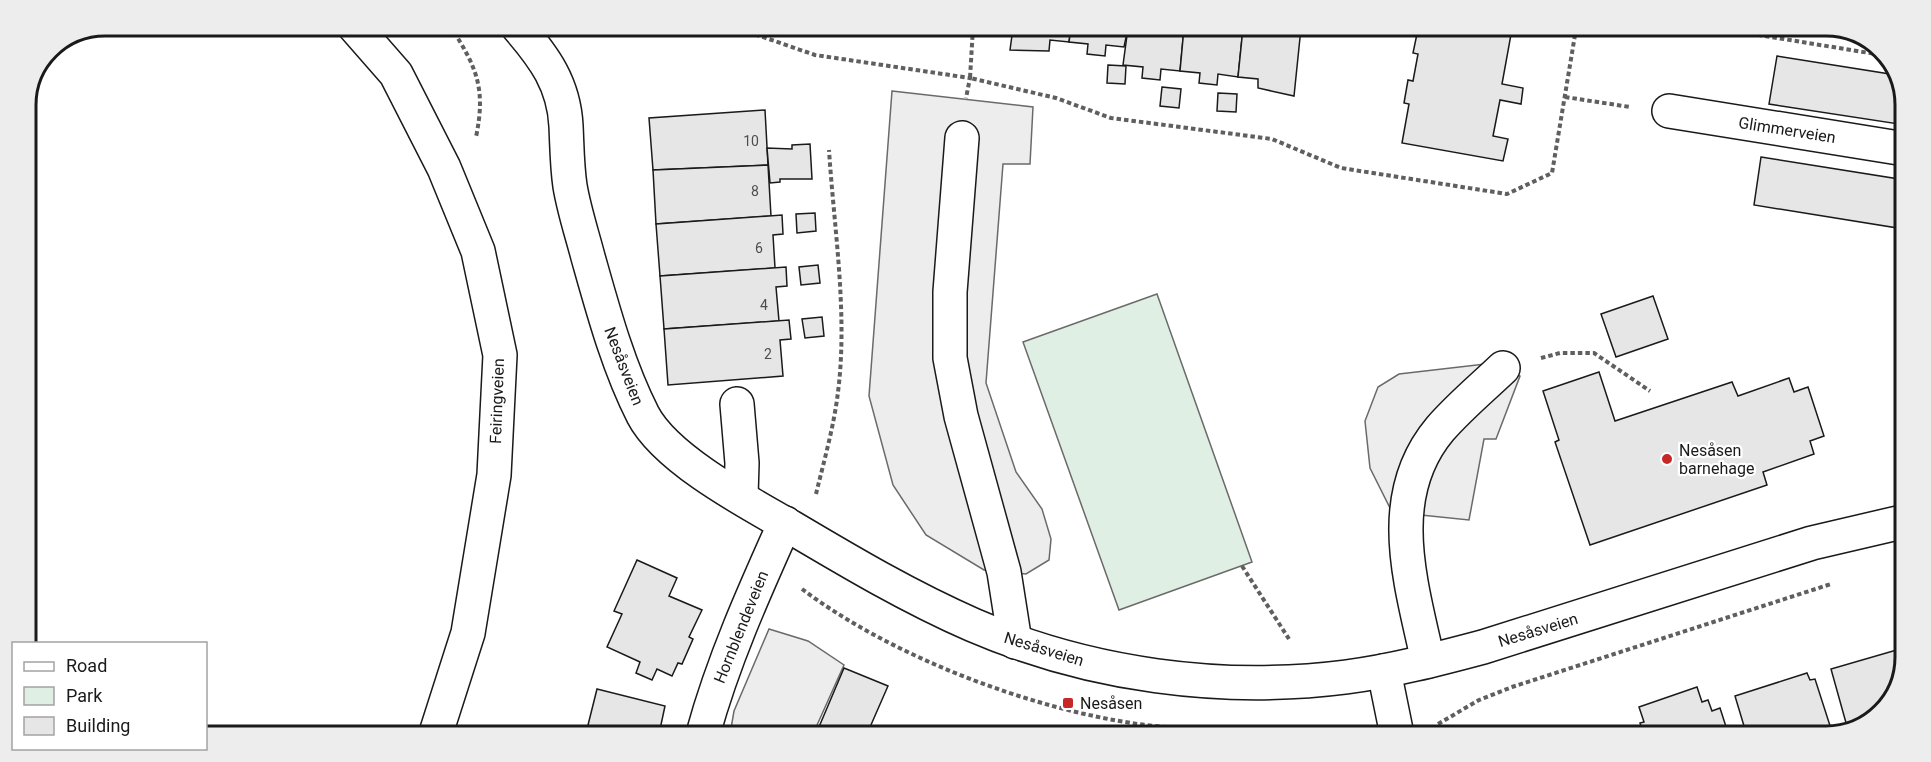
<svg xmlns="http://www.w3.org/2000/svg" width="1931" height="762" font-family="Roboto,sans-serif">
<rect width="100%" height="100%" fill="#fff"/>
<polygon fill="#e0efe3" stroke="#6a6a6a" stroke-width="1.5" points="1157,294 1252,562 1119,610 1023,342"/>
<g fill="#ededed" stroke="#6a6a6a" stroke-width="1.5">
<polygon points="892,91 1033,107 1030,164 1003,164 986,383 1016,472 1042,509 1051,539 1049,560 1026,574 984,570 926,535 893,485 869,396"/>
<polygon points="1494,363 1520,376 1496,439 1484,439 1469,520 1392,512 1370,468 1365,421 1378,387 1399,374"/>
<polygon points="769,629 808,641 844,665 813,734 730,734 734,711"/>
</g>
<g fill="#e6e6e6" stroke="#1a1a1a" stroke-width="1.5">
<polygon points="1013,28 1071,28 1069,42 1050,40 1049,51 1010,50"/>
<polygon points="1071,28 1128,28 1124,47 1106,45 1105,56 1087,54 1088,44 1069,42"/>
<polygon points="1128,28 1184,28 1180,71 1161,69 1160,80 1142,78 1143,67 1123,65"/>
<polygon points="1184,28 1243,28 1238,77 1218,74 1217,85 1199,83 1200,73 1180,71"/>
<polygon points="1243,28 1301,28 1294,96 1258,88 1258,79 1238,77"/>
<polygon points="1418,29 1512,29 1502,84 1523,88 1521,104 1500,100 1493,136 1508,139 1503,161 1402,143 1409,104 1404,103 1408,80 1413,81 1418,54 1413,53"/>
<polygon points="1777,56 1896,75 1905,99 1905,125 1769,104"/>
<polygon points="1108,65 1126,66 1125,84 1107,83"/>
<polygon points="1162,87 1181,89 1179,108 1160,106"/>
<polygon points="1218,93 1237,94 1236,112 1217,111"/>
<polygon points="765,110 768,165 653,170 649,118"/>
<polygon points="810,144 812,179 780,179 780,182 770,183 767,148 792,149 792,145"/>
<polygon points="1761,157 1905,180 1904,229 1754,205"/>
<polygon points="768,165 771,216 656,224 653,170"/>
<polygon points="815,213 816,231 797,233 796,214"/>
<polygon points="782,215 783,234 773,235 775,268 660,276 656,224"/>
<polygon points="818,265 820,283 801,285 799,267"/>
<polygon points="786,267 787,286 776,287 779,321 664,329 660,276"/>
<polygon points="1653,296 1668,339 1616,357 1601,314"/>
<polygon points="822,317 824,336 805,338 802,319"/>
<polygon points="789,320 791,339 780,340 783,376 668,385 664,329"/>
<polygon points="1599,372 1615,421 1732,382 1738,396 1789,378 1794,392 1808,387 1824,436 1810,441 1814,454 1763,472 1767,485 1590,545 1555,442 1559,440 1543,391"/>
<polygon points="637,560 677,578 669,596 702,610 689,637 693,639 682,664 678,663 672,676 657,669 652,680 636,673 640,662 607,647 622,614 614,611"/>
<polygon points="1900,649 1901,683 1870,723 1848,730 1831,669"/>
<polygon points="844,668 888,686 867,734 816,734"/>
<polygon points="1807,673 1810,680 1815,679 1833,735 1747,736 1735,696"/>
<polygon points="1697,687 1702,702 1708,700 1712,711 1720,708 1729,736 1644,736 1640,723 1644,722 1639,707"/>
<polygon points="597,689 665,706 659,734 586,733"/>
</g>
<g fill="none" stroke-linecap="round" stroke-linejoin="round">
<g stroke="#1a1a1a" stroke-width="36">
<g id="minor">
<polyline points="354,26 396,74 444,168 478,251 500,355 494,475 468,633 436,733"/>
<path d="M518,27C544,57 564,84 566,126C567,146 567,166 570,186C574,210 582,234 588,257C603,310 618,366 643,415C666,459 747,502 791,527C850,562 909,597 973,625C1089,675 1221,693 1346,677C1392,671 1438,659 1483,647L1812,543L1902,522"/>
<polyline points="1669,111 1905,149"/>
<polyline points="962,138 950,292 950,358 961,416 1004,572 1015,642"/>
<polyline points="737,404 742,463 741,496"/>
<path d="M1428,661C1411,583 1383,497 1440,429C1459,407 1482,388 1503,368"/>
<polyline points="1384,671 1397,735"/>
<path d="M703,734C723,661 754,592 785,523"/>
</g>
</g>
<g stroke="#5f5f5f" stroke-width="4" stroke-dasharray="4.5 3" stroke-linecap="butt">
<path d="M450,26C477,67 486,89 476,137"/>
<polyline points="734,27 815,55 970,78 966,98"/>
<polyline points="973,28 970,78 1056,98 1111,118 1272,139 1341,168 1507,194 1552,173 1576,29"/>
<polyline points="1728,30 1888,56"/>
<polyline points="1565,97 1630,107"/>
<polyline points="1541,358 1560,353 1594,353 1650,391"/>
<path d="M816,494C824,461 834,426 838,392C848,314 834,228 829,150"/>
<polyline points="1242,566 1289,639"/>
<path d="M802,589C891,656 1027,708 1138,724C1179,729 1220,732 1261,735"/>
<polyline points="1438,724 1479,700 1512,687 1831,584"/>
</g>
<use href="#minor" stroke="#fff" stroke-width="33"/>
</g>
<g fill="#c62828" stroke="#fff" stroke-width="2">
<circle cx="1667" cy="459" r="6"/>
<rect x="1062" y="697" width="12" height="12" rx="3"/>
</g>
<g text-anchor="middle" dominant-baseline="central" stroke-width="4.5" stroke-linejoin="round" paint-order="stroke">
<g font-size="14" fill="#4d4d4d">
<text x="751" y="141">10</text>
<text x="755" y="191">8</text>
<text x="759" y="248">6</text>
<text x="764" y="305">4</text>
<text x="768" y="354">2</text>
</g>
<g font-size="16" fill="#1a1a1a" stroke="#fff">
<text transform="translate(1787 130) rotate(9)">Glimmerveien</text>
<text transform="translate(624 366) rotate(69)">Nesåsveien</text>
<text transform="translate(497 401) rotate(-88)">Feiringveien</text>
<text transform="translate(741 627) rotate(-68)">Hornblendeveien</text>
<text transform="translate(1538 630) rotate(-17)">Nesåsveien</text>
<text transform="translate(1044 649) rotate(17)">Nesåsveien</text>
</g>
<g font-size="16" fill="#1a1a1a" stroke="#fff" text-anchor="start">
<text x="1679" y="450">Nesåsen<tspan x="1679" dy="18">barnehage</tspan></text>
<text x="1080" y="703">Nesåsen</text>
</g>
</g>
<path d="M0 0H1931V762H0ZM105 36H1826A69 69 0 0 1 1895 105V657A69 69 0 0 1 1826 726H105A69 69 0 0 1 36 657V105A69 69 0 0 1 105 36Z" fill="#ededed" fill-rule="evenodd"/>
<path fill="none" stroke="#1a1a1a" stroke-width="3" d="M105 36H1826A69 69 0 0 1 1895 105V657A69 69 0 0 1 1826 726H105A69 69 0 0 1 36 657V105A69 69 0 0 1 105 36Z"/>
<rect x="12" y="642" width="195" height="108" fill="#ffffff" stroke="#a3a3a3" stroke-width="1.5"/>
<rect x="24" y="662" width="30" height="9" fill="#ffffff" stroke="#a3a3a3" stroke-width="1.5"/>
<text x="66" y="672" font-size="18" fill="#1a1a1a">Road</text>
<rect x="24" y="687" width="30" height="18" fill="#e0efe3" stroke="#a3a3a3" stroke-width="1.5"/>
<text x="66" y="702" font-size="18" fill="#1a1a1a">Park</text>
<rect x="24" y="717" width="30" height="18" fill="#e6e6e6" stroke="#a3a3a3" stroke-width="1.5"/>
<text x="66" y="732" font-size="18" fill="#1a1a1a">Building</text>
</svg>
